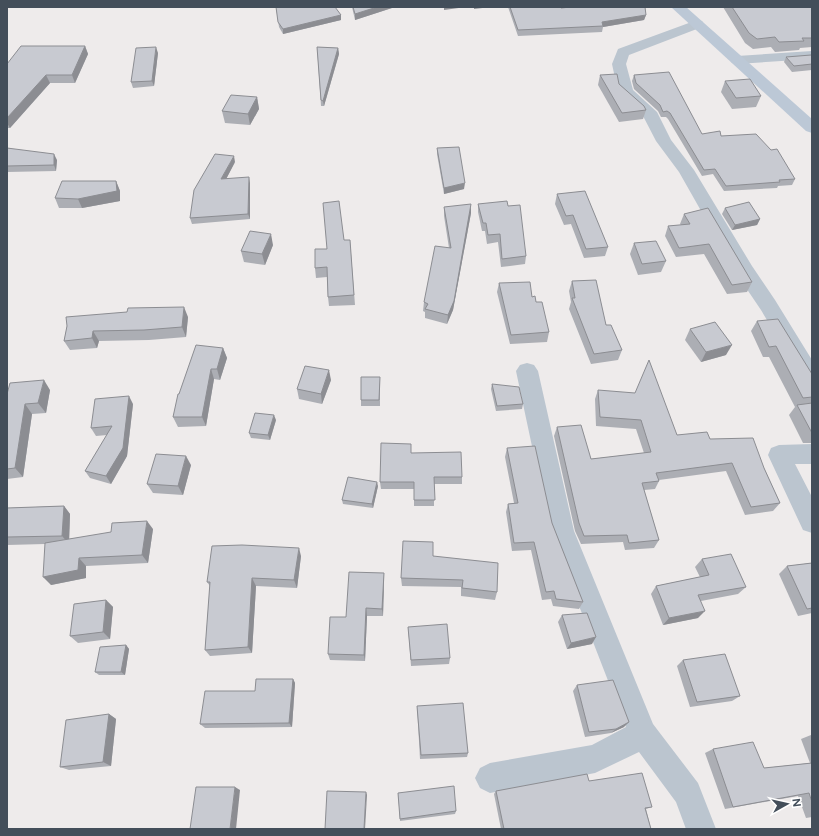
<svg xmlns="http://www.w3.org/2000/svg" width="819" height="836" font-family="Figtree,sans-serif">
<rect width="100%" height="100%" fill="#eeebeb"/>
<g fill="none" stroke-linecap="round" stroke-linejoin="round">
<g fill="#bbc5cf" fill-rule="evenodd">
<polygon points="697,20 702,21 704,24 702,27 629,55 626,64 633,90 657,112 671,140 694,170 752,266 775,300 812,360 812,386 805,384 761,310 738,276 679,172 656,141 642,114 618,92 612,64 618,49"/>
<polygon points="812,51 812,59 737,64 732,63 730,60 732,57 737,56"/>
<polygon points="527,363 534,365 538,371 574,531 653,724 698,783 716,829 686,829 676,802 639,752 595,773 490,793 480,788 475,778 480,768 490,763 592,745 626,727 550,531 516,371 520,365"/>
<polygon points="812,444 812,464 795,464 812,497 812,533 803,530 768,455 771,448 779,445"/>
</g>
<polygon fill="#bcc8d6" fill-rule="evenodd" points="671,7 686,7 812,119 812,133 806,131"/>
</g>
<g fill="#acaeb4">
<polygon points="276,7 341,15 341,20 283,34 279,27"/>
<polygon points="352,7 395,7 355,20"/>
<polygon points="508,7 560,7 561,8 646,15 644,20 603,27 602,32 518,36"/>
<polygon points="723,7 812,7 812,47 800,48 799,50 775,52 771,47 753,49 745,43"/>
<polygon points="85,46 88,54 75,83 50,83 10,128 7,128 7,64"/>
<polygon points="317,47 338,48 339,54 324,106 321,106"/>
<polygon points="158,53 154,86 133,88 131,82"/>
<polygon points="812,56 812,70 792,72 784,62 786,57"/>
<polygon points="600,75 619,84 646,110 643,119 619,122 598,85"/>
<polygon points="634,75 702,134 721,136 795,179 792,185 778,186 777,188 724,191 713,174 702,176 668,119 666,117 661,117 658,111 634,89 632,81"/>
<polygon points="725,81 761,96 756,107 732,109 721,92"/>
<polygon points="257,97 259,109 250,125 225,123 222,111"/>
<polygon points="7,148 57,160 56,171 7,172"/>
<polygon points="437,148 464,189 444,194 437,154"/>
<polygon points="235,162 226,179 250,183 250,219 192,224 190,218"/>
<polygon points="116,181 120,191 120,201 82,208 59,208 55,198"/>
<polygon points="557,194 608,247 605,256 584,258 571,224 564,225 555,204"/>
<polygon points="478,204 526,256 525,264 501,267 498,242 487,244 485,231 482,231 478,212"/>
<polygon points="444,207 471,213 453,310 447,324 425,318 425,312 423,311 424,302 449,248 444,216"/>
<polygon points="725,208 760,219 757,225 732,230 722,214"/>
<polygon points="684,214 752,282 747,292 727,294 704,254 676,257 665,236 668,226 681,225 680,224"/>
<polygon points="350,240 355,305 329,306 328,297 327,277 316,278 315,268 327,249"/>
<polygon points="634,243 666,261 661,272 638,275 630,254"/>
<polygon points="273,245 265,265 244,262 241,251"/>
<polygon points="572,281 606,325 622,350 618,360 591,364 569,309 571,302 569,291"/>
<polygon points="499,283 532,297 536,302 549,332 547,342 510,344 497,292"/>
<polygon points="188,317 186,337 149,340 99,341 97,348 70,350 64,341 67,326"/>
<polygon points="757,321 812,374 812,443 803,443 789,415 795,407 769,357 763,357 751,331"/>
<polygon points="690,329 726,355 701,362 685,340"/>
<polygon points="223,348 227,358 220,380 214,379 206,426 178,427 173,417 179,394"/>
<polygon points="380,377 380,406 361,406 361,400"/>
<polygon points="331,380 322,404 299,399 297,389"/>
<polygon points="492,384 523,404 522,409 496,411 491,389"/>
<polygon points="50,390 46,413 32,414 23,477 7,479 7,394"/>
<polygon points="598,390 677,435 710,439 764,468 780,503 773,511 745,515 726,471 659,480 659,481 655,489 644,490 659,540 654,548 625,550 623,542 581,544 575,531 554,436 557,427 591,459 644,453 636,429 596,426 595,399"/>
<polygon points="133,404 127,456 111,484 90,478 85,471 107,435 96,436 91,428"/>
<polygon points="276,420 270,440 251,438 249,433"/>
<polygon points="507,448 552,523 583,602 579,609 553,606 551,599 542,600 531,550 512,551 506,512 508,504 514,503 505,457"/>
<polygon points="411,453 462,477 462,484 434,484 434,506 414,506 414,489 381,489 380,482"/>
<polygon points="191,465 183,495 153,493 147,484"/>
<polygon points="378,486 373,508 343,504 342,500"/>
<polygon points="64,506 70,514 69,539 153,529 148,563 86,566 86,578 51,585 45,544 7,545 7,508"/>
<polygon points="301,556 297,588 256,586 252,653 210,656 205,650 210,586 207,582"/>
<polygon points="433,556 497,592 495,600 461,596 461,587 402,586 401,578"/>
<polygon points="702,559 746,587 738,594 701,601 698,618 663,625 651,594 656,586 700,577 695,567"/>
<polygon points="812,563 812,613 798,616 779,574 787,566"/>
<polygon points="384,573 384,581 383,616 367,616 365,661 330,660 328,654 346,617"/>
<polygon points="106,600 113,607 110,639 78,643 70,636"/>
<polygon points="562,615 592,644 567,649 558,622"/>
<polygon points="408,627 450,658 449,664 411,666"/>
<polygon points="126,645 129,649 125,675 99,675 95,672"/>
<polygon points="683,660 740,696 732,701 690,707 677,666"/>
<polygon points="293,679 295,683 292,727 205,728 200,724 255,691"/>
<polygon points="577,685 624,727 611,733 585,737 573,691"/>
<polygon points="417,706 468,753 467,757 420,759"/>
<polygon points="109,714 116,719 111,766 69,770 60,767"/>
<polygon points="811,735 812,735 812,817 806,818 798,796 725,809 705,753 713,749 764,768 810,763 801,739"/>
<polygon points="589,781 652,807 646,809 651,829 501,829 494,794 496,791"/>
<polygon points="398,793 456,811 455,814 400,821"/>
</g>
<g fill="#8c8d92">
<polygon points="377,7 395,7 355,20 355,14"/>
<polygon points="444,7 466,7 444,10"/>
<polygon points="474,7 491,7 474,9"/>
<polygon points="341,15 341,20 283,34 283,29"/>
<polygon points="646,15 644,20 603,27 603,26 602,22"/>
<polygon points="85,46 88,54 75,83 72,75"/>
<polygon points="156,47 158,53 154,86 152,81"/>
<polygon points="338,48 339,54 324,106 323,101"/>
<polygon points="46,75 50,83 10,128 7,123 7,118"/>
<polygon points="257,97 259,109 250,125 248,114"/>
<polygon points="54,154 57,160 56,171 54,165"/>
<polygon points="234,156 235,162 223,185 221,179"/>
<polygon points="249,177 250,183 250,219 248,214"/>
<polygon points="116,181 120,191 120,201 82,208 78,199"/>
<polygon points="465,183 464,189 444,194 444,188"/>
<polygon points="471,204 471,213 453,310 447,324 448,315"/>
<polygon points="760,219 757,225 732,230 735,225"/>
<polygon points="271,234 273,245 265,265 262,254"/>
<polygon points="184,307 188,317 186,337 182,327"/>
<polygon points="93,331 99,341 97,348 92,338"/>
<polygon points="732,345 726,355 701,362 706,352"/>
<polygon points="223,348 227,358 220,380 217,369"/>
<polygon points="211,369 214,379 206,426 202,417"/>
<polygon points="329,370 331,380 322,404 321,394"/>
<polygon points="44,380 50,390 46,413 38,403"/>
<polygon points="129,396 133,404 127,456 111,484 106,476"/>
<polygon points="25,404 32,414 23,477 15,468"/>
<polygon points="274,415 276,420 270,440 268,435"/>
<polygon points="186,456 191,465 183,495 178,486"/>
<polygon points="377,482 378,486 373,508 372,504"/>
<polygon points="64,506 70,514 69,544 62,536"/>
<polygon points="147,521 153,529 148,563 142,555"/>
<polygon points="299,548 301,556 297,588 294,580"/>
<polygon points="79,558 86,566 86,578 51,585 43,577"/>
<polygon points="384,573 384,581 383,616 382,609"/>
<polygon points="252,578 256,586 252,653 248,647"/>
<polygon points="106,600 113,607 110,639 103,632"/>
<polygon points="366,608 367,616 365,661 364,655"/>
<polygon points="705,611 698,618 663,625 669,618"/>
<polygon points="596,637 592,644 567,649 571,643"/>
<polygon points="126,645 129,649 125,675 121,672"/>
<polygon points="293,679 295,683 292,727 289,723"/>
<polygon points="109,714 116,719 111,766 103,762"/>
<polygon points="629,722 624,727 611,733 616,729"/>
<polygon points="235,787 240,790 236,829 230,829"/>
<polygon points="366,792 367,795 365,829 364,829"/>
</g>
<g fill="#c8cad1" stroke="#8c8d92">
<polygon points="276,7 335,7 341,15 283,29 278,22"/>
<polygon points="353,7 377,7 355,14"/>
<polygon points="510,7 560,7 561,8 571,7 645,7 646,15 602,22 603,26 518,30"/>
<polygon points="732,7 812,7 812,38 802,38 804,41 779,42 775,37 757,39 749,33"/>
<polygon points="21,46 85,46 72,75 46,75 7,118 7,64"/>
<polygon points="156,47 152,81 131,82 136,48"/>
<polygon points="317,47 338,48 323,101 321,100"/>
<polygon points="811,55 812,56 812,64 794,66 786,57"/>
<polygon points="669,72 702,134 720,131 721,136 756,134 771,150 777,149 795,179 779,180 780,182 726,186 715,169 704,170 670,113 667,111 663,112 660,105 636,83 634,75"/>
<polygon points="617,74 619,84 644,106 646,110 622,113 600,75"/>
<polygon points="750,79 761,96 736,98 725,81"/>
<polygon points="231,95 257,97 248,114 222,111"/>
<polygon points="459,147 465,183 444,188 437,148"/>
<polygon points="7,148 54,154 54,165 7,166"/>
<polygon points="215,154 234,156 221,179 249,177 248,214 190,218 194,190"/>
<polygon points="62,181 116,181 117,191 78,199 55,198"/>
<polygon points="585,191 608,247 586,249 573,215 566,216 557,194"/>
<polygon points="339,201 344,240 350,240 354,295 328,297 327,267 315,268 315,249 327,249 323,203"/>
<polygon points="507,201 508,206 520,205 526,256 502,259 500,234 488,235 486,223 483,223 478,204"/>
<polygon points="749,202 760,219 735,225 725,208"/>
<polygon points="471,204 454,301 448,315 425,309 428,304 424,302 435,246 451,248 444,207"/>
<polygon points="708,208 752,282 732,285 709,244 679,248 668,226 690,224 684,214"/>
<polygon points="250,231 271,234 262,254 241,251"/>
<polygon points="656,241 666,261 642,264 634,243"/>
<polygon points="596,280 606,325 611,325 622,350 594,354 572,298 575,298 572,281"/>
<polygon points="530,282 532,297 535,296 536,302 542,302 549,332 511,335 499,283"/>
<polygon points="184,307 182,327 144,330 93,331 92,338 64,341 67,326 66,317 127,312 128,308"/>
<polygon points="778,319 812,374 812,397 803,398 776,346 769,347 757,321"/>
<polygon points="715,322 732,345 706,352 690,329"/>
<polygon points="196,345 223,348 217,369 211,369 202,417 173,417 178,394 179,394"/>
<polygon points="649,360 677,435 707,432 710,439 753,438 764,468 780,503 751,507 732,463 656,473 659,481 642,483 659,540 629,543 627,535 584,536 579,523 557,427 581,425 591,459 651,452 641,420 600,417 598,390 635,393"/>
<polygon points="305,366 329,370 321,394 297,389"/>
<polygon points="361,377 380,377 379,400 361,400"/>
<polygon points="44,380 38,403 25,404 15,468 7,469 7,394 10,383"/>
<polygon points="492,384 519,387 523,404 497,406"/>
<polygon points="129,396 123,448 106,476 85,471 112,426 91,428 95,399"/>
<polygon points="812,403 812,433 797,405"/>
<polygon points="255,413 274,415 268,435 249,433"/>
<polygon points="381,443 411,444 411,453 461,452 462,477 434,477 435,500 414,500 414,482 380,482"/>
<polygon points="535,446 552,523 583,602 556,599 554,591 546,592 534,542 514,543 508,504 518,503 507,448"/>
<polygon points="156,454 186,456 178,486 147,484"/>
<polygon points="348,477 377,482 372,504 342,500"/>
<polygon points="64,506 62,536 7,537 7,508"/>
<polygon points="147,521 142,555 79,558 78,570 43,577 45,543 111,532 112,523"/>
<polygon points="403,541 433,542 433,556 498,563 497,592 462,588 463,580 401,578"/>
<polygon points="242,545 299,548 294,580 252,578 248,647 205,650 210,582 207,582 212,546"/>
<polygon points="731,554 746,587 698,595 705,611 669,618 656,586 709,575 702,559"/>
<polygon points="812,563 812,608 807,609 787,566"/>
<polygon points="349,572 384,573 382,609 366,608 364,655 328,654 330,617 346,617"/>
<polygon points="106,600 103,632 70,636 74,604"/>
<polygon points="587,613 596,637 571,643 562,615"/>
<polygon points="447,624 450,658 411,660 408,627"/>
<polygon points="126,645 121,672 95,672 100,647"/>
<polygon points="725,654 740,696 697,702 683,660"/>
<polygon points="256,679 293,679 289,723 200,724 205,691 255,691"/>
<polygon points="613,680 629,722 616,729 589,732 577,685"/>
<polygon points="463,703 468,753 421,755 417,706"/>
<polygon points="109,714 103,762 60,767 66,720"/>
<polygon points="753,742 764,768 812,763 812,802 809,793 733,807 713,749"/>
<polygon points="642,773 652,807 645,808 651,829 504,829 496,791 587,774 589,781"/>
<polygon points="454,786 456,811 400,819 398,793"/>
<polygon points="196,787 235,787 230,829 190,829"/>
<polygon points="327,791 366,792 364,829 325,829"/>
</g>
<rect width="819" height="836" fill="none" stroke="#434e5a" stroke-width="16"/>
<g transform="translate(787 804) rotate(82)" stroke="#ffffff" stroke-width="3" paint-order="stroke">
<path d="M0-3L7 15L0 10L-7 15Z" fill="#434e5a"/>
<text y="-6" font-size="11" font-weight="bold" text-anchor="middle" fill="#434e5a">N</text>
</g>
</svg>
